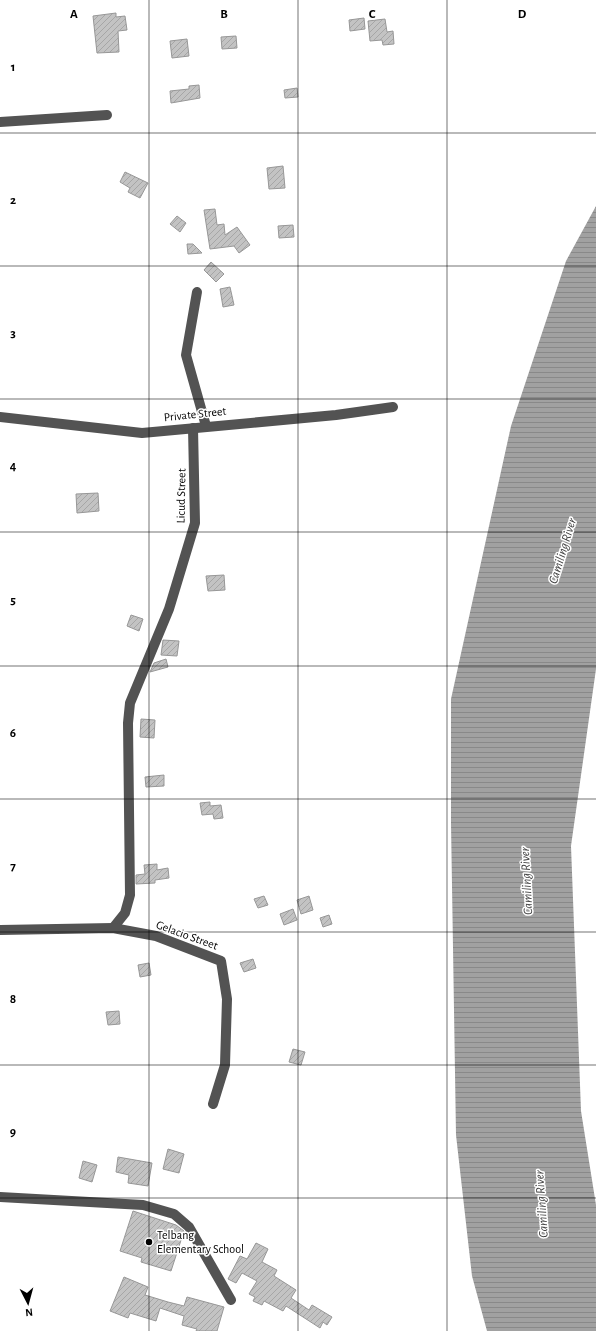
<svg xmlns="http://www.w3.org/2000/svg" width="596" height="1331" font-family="'Alegreya Sans',sans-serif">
<defs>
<pattern id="water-rules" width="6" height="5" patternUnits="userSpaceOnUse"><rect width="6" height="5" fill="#a1a1a1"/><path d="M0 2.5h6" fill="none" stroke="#898989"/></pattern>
<pattern id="building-hatch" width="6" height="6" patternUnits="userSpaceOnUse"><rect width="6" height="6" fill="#c3c3c3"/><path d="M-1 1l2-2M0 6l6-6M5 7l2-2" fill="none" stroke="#a6a6a6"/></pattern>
</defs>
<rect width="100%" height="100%" fill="#fff"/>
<polygon fill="url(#water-rules)" points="596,206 596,669 571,846 581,1111 596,1205 596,1331 487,1331 472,1276 456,1135 451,823 451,699 511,426 566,261"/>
<g fill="url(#building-hatch)" stroke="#979797">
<polygon points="116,13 116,17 125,16 127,30 118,31 119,52 97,53 93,16"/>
<polygon points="364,18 365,29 350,31 349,20"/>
<polygon points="385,19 387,32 393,31 394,44 383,45 382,40 370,41 368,21"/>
<polygon points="236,36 237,48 222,49 221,37"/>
<polygon points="187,39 189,56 172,58 170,41"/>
<polygon points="199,85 200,98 171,103 170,91 189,89 189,86"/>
<polygon points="297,88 298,97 285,98 284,90"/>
<polygon points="283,166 285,188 269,189 267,168"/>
<polygon points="125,172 148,183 140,198 128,192 130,188 120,182"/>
<polygon points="215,209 217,225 224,224 225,235 237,227 250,245 239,253 234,246 210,249 204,210"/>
<polygon points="177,216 186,223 180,232 170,224"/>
<polygon points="293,225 294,237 279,238 278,226"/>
<polygon points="187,244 193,244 202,253 188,254"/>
<polygon points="211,262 224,274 216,282 204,270"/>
<polygon points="230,287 234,305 223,307 220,289"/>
<polygon points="98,493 99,511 77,513 76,494"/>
<polygon points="224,575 225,590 208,591 206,576"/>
<polygon points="131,615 143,619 139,631 127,626"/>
<polygon points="163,640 179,641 177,656 161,655"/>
<polygon points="166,659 168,667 150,672 154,663"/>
<polygon points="141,719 155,720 154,738 140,737"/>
<polygon points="164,775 164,786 146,787 145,777"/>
<polygon points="210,802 210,806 221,805 223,818 214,819 213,814 202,815 200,803"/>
<polygon points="157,864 157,870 168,868 169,878 155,880 155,883 136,884 136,875 145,874 144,865"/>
<polygon points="264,896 268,905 258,908 254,899"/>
<polygon points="309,896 313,910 301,914 297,900"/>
<polygon points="293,909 297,920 284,925 280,914"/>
<polygon points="329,915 332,924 323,927 320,918"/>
<polygon points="253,959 256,968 244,972 240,963"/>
<polygon points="149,963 151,975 140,977 138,965"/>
<polygon points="119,1011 120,1024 108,1025 106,1012"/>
<polygon points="293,1049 305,1052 301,1065 289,1062"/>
<polygon points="168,1149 184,1154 179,1173 163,1169"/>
<polygon points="118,1157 152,1163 148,1186 128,1183 129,1175 116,1172"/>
<polygon points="83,1161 97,1165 92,1182 79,1178"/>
<polygon points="133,1211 176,1225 184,1231 171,1271 141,1262 142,1258 120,1251"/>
<polygon points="256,1243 268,1249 262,1262 277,1270 274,1276 296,1290 291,1298 309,1310 312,1305 332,1317 327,1325 323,1322 320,1328 286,1306 283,1311 264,1301 262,1305 253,1301 255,1297 249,1294 257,1281 242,1273 236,1283 228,1279 240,1256 247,1259"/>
<polygon points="124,1277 148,1287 145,1295 168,1302 184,1306 187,1297 224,1307 217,1331 196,1331 197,1329 182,1325 184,1316 160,1308 156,1321 130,1313 128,1318 110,1311"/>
</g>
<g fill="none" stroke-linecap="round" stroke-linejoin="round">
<g stroke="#535353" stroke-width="10">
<polyline points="0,122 107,115"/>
<polyline points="197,292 186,355 206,426"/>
<polyline points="0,417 142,433 336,415 393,407"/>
<polyline points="113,928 125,913 130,895 128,723 130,703 169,609 195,523 193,428"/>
<polyline points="0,930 113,928 156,936 221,961 227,999 225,1065 213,1104"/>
<polyline points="0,1197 143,1205 174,1214 189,1227 231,1300"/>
</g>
</g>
<path fill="none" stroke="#000" stroke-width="1" stroke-opacity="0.55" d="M149,0V1331M298,0V1331M447,0V1331M0,133H596M0,266H596M0,399H596M0,532H596M0,666H596M0,799H596M0,932H596M0,1065H596M0,1198H596"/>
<circle fill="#000" stroke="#fff" stroke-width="1.5" cx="149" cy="1242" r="4"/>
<g text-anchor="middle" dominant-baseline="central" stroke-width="3" stroke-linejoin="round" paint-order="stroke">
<g font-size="12" fill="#000" stroke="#fff">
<text transform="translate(195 414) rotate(-6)">Private Street</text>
<text transform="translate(181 496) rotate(-89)">Licud Street</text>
<text transform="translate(187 935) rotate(20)">Gelacio Street</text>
</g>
<g font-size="12" fill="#000" stroke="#fff" text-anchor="start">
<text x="157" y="1235">Telbang<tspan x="157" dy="14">Elementary School</tspan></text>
</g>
<g font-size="13" font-style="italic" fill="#424242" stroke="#fff">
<text transform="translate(563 551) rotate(-73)">Camiling River</text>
<text transform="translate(527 881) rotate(-93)">Camiling River</text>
<text transform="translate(542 1204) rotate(-94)">Camiling River</text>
</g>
</g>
<g font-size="13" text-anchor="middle" font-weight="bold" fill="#000" stroke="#fff" stroke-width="3" stroke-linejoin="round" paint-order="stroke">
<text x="74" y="18">A</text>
<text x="224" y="18">B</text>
<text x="372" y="18">C</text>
<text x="522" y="18">D</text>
<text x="13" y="71">1</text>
<text x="13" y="204">2</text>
<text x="13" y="337">3</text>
<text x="13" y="470">4</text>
<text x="13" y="604">5</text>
<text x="13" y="737">6</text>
<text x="13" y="870">7</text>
<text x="13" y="1003">8</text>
<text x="13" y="1136">9</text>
</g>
<g transform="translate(28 1303) rotate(174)" stroke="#ffffff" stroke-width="3" paint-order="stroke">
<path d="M0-3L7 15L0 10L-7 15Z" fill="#000000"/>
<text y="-6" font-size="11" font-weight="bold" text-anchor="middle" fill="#000000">N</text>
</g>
</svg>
